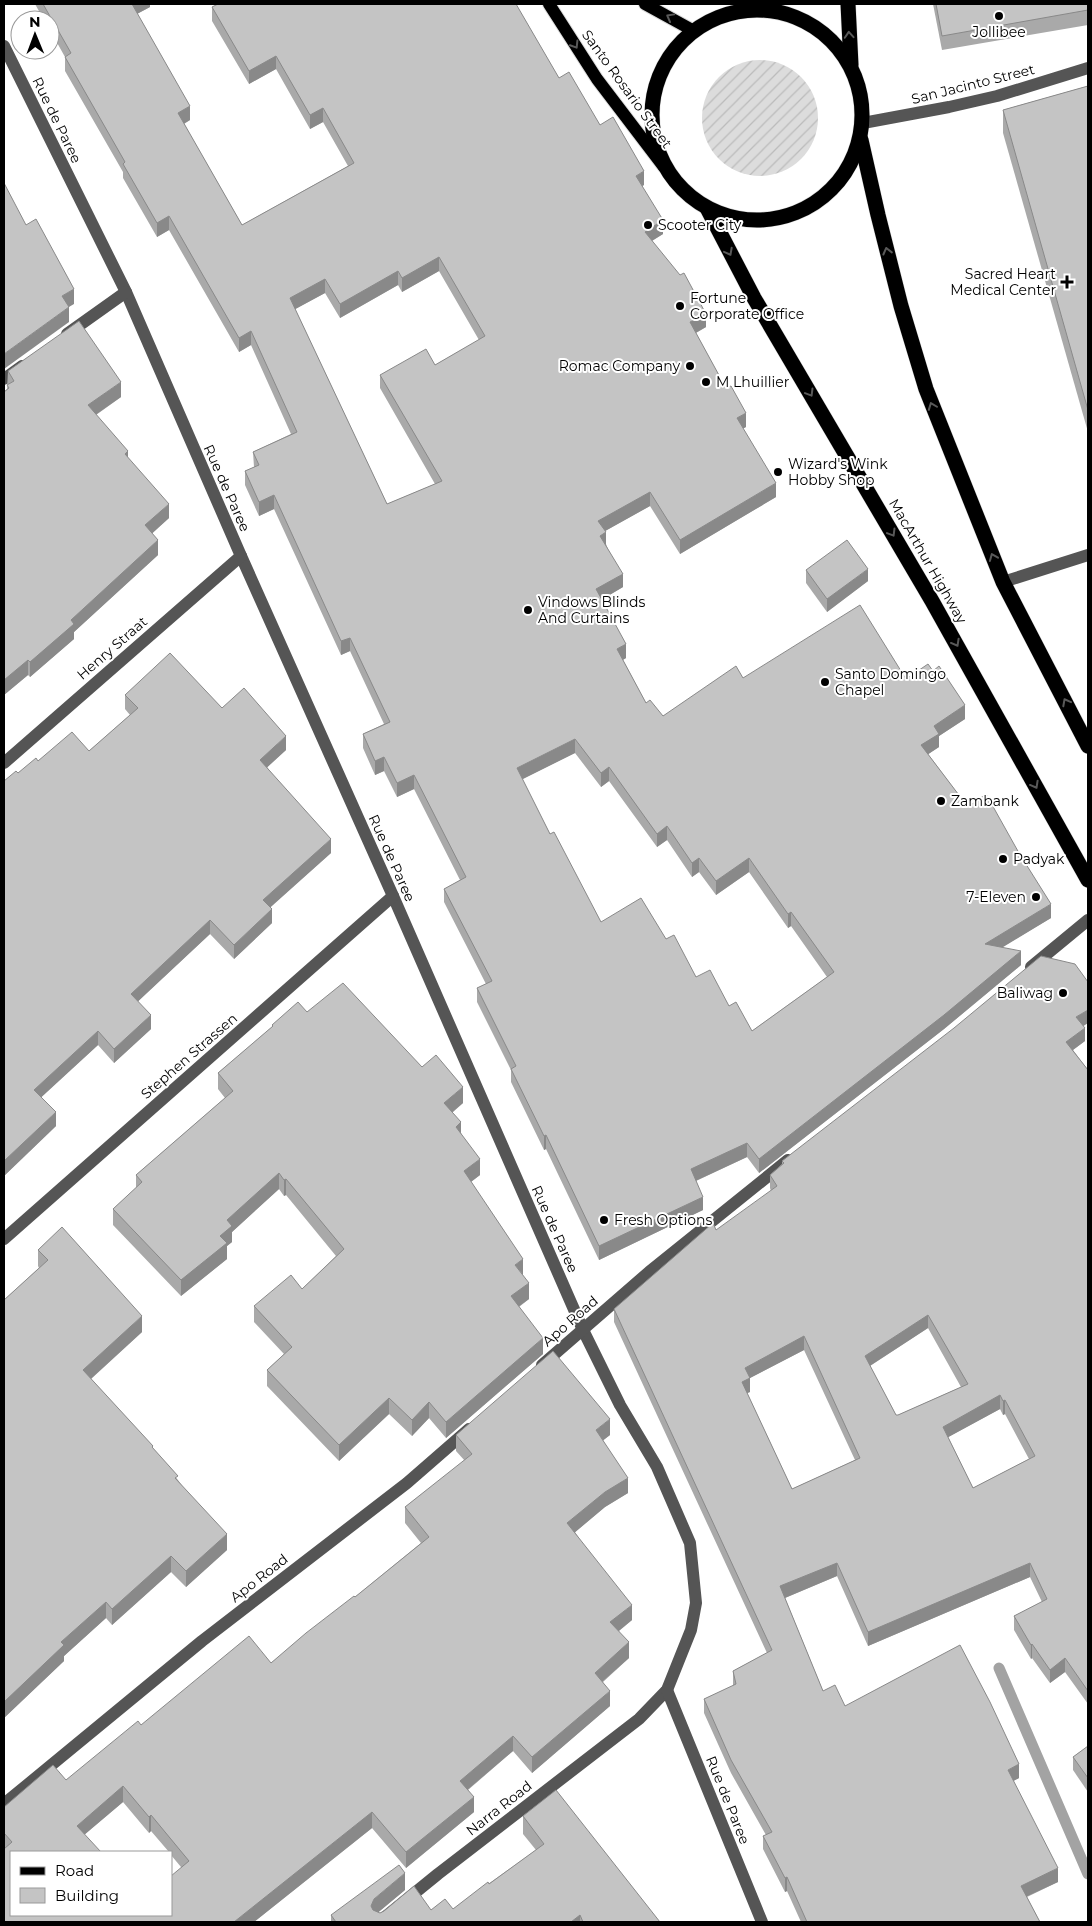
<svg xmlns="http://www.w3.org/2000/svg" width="1092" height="1926" font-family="Montserrat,sans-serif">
<defs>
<pattern id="garden-furrows" width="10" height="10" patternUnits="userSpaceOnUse" patternTransform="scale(1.25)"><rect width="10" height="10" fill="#dcdcdc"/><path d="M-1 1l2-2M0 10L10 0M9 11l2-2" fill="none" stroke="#bbb"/></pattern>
</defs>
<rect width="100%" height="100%" fill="#fff"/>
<circle fill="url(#garden-furrows)" cx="760" cy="118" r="58"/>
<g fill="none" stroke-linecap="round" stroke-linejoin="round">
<polyline stroke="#a3a3a3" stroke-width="11" points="999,1668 1088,1874"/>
<g stroke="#dbdbdb" stroke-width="14">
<g id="major">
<polyline points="549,4 597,79 664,167"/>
<polyline points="645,4 694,31"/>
</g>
</g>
<g stroke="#dbdbdb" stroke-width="16">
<g id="highway">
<polyline points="848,4 851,65"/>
<circle cx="757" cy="115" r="105"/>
<polyline points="861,140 878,215 901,306 926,389 1003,582 1088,746"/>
<polyline points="707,208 754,298 932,601 1088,880"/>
</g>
</g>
<g stroke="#555" stroke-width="12">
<polyline points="4,46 126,292 241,556 393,896 583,1330 620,1405 657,1467 690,1543 696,1603 691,1630 667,1690 639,1719 438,1874 379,1922"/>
<polyline points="863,123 949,107 997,96 1088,68"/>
<polyline points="67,334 126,292"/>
<polyline points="4,379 22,366"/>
<polyline points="1003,582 1088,555"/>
<polyline points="4,763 241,556"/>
<polyline points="1031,967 1088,920"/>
<polyline points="4,1239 393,896"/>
<polyline points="542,1365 649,1272 788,1160"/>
<polyline points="667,1690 762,1922"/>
<polyline points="4,1804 202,1641 407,1483 469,1429"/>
</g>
<use href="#major" stroke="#000" stroke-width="12"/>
<use href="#highway" stroke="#000" stroke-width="15"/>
</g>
<g fill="#a9a9a9" fill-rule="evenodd">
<path d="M35,4H150V7L137,14L190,120L184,124L242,225L348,166L323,122L310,129L276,69L249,84L212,21V7L559,78L600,125L644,185L642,186L663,234L652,241L706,327L696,333L746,427L743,428L776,497L680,554L650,506L605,531L606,544L623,587L601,600L626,658L623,660L646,703L663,716L743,678L906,679L965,719L939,736V747L928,754L1051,918L1002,947L1021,965L944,1029L759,1173L747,1157L696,1181L703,1210L599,1260L546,1149L544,1150L511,1082V1070L477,1002V988L486,984L444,902V889L460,880L414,789L397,797L384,771L375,775L363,748V734L384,724L350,651L341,655L274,509L259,516L245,485V471L254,467L253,452L291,434L251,345L239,352L169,230L157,237L123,178V172L65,71V57L50,30V20H44ZM439,271L479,340L435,365L380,375V388L435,484L387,504L295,309L325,293L340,318L398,285L402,292ZM575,753L601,787L609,781L657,847L667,840L692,877L699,872L716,895L749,872L788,928L791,926L827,977L752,1031L729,1006L696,977L666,939L601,922L550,834L522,779Z"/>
<polygon points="933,4 1088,4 1088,25 942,50"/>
<polygon points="1088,86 1088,432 1003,133 1003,110"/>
<polygon points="8,371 121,397 96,415 128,458 169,518 152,533 158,555 74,632 74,639 30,677 28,675 4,695 4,392 7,389"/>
<polygon points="806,570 868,581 827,612 806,583"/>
<polygon points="125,695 222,708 286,750 267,767 331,853 270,907 272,923 234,959 210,934 138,1001 151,1029 114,1063 98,1045 41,1097 56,1126 4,1176 4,781 38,761 89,751 130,715 125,709"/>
<polygon points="307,1012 422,1067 463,1103 452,1113 480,1175 471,1182 523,1276 529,1299 519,1307 543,1354 446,1438 429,1418 412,1436 389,1414 339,1461 267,1386 267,1370 284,1354 254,1322 254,1306 302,1289 336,1256 286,1195 284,1196 279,1189 232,1232 232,1242 227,1246 227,1259 181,1296 113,1225 113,1209 136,1188 136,1175 225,1098 218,1089 218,1073 272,1027 272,1025"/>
<path d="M1083,1026L1085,1041L1073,1050L1088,1070V1704L1065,1672L1050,1683L1032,1658L1031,1659L1014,1630V1616L1042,1602L1030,1577L868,1646L837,1576L785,1598L823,1691L845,1706L1019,1778L1013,1781L1058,1882L1027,1897L1040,1922H801L787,1891L785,1892L763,1849V1836L766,1835L731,1773L704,1713V1699L733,1686V1671L767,1653L614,1322V1309L771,1191L770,1188V1175L782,1164V1161ZM928,1328L961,1387L898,1415H896L870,1366ZM804,1350L855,1460L792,1489L747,1393L750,1392V1378ZM1000,1409L1003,1415L1005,1414L1029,1459L973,1488L948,1437Z"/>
<polygon points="38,1250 142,1332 91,1379 153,1449 178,1480 227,1550 186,1587 171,1572 112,1625 106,1618 64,1656 64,1661 4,1718 4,1300 39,1268 38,1266"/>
<path d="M456,1435H610L603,1440L628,1493L605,1507L575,1532L632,1620L619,1631L629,1658L603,1682L610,1706L532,1773L513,1751L468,1790L474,1812L406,1868L372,1828L254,1922H4V1807L66,1780L141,1725L271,1663L355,1597L421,1543L405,1523V1507L465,1461L456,1451ZM123,1802L149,1833L151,1831L169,1852H171V1855L181,1867L171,1915L11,1852L85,1834Z"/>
<polygon points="1088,1746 1088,1792 1073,1770 1073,1757"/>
<polygon points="523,1816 660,1922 331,1922 331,1915 405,1890 378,1912 380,1913 453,1909 536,1850 523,1834"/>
</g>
<g fill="#898989">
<polygon points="131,4 150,4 150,7 131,17"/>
<polygon points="276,56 276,69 249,84 249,71"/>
<polygon points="190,106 190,120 178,127 178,113"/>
<polygon points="323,108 323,122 310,129 310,115"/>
<polygon points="644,171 644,185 636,189 636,176"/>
<polygon points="169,216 169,230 157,237 157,223"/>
<polygon points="663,220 663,234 645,245 645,232"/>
<polygon points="439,257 439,271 402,292 402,278"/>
<polygon points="398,271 398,285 340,318 340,304"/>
<polygon points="325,279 325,293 290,312 290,298"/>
<polygon points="74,289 74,304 62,311 62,296"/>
<polygon points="69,307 69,322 4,369 4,354"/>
<polygon points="706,314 706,327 690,336 690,322"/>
<polygon points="251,331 251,345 239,352 239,338"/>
<polygon points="121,382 121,397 88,420 88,405"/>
<polygon points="746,413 746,427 737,432 737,418"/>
<polygon points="128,451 128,466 125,454"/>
<polygon points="776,483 776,497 680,554 680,540"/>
<polygon points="650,492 650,506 598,535 598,521"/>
<polygon points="274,495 274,509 259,516 259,502"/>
<polygon points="169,504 169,518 145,540 145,525"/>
<polygon points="606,532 606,546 600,536"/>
<polygon points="158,540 158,555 74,632 74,639 30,677 30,662 71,620"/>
<polygon points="868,569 868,581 827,612 827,599"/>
<polygon points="623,574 623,587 596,603 596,589"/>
<polygon points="350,638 350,651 341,655 341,641"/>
<polygon points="626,644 626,658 617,663 617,649"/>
<polygon points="28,660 28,675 4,695 4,680"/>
<polygon points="965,705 965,719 939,736 939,747 921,759 921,745 934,726"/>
<polygon points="286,736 286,750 260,774 260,760"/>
<polygon points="575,739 575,753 517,782 517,768"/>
<polygon points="384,757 384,771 375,775 375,761"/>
<polygon points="609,767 609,781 601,787 601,773"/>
<polygon points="414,775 414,789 397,797 397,783"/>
<polygon points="667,826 667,840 657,847 657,834"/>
<polygon points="331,839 331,853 263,914 263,900"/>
<polygon points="699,858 699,872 692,877 692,863"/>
<polygon points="749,858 749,872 716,895 716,881"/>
<polygon points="1051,904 1051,918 985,958 985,944"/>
<polygon points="272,909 272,923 234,959 234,945"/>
<polygon points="791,912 791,926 788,928 788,914"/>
<polygon points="210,920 210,934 131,1008 131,994"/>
<polygon points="1021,951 1021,965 944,1029 759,1173 759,1159"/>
<polygon points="1088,1010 1088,1023 1076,1031 1076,1017"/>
<polygon points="151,1015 151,1029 114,1063 114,1049"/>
<polygon points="1085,1028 1085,1041 1066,1055 1066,1042"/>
<polygon points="98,1031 98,1045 34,1104 34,1090"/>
<polygon points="463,1087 463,1103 444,1119 444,1103"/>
<polygon points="56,1112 56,1126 4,1176 4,1161"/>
<polygon points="461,1122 461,1138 456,1127"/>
<polygon points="546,1135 546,1149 544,1150 544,1136"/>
<polygon points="747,1143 747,1157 691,1183 691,1169"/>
<polygon points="480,1159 480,1175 464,1187 464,1171"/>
<polygon points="279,1173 279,1189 232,1232 232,1242 227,1246 227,1259 181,1296 181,1280 220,1236 227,1220"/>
<polygon points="286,1179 286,1195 284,1196 284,1180"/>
<polygon points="703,1197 703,1210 599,1260 599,1246"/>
<polygon points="523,1259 523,1275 515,1265"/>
<polygon points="529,1283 529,1299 511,1312 511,1296"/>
<polygon points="928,1315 928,1328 865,1369 865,1356"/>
<polygon points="142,1316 142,1332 83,1386 83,1370"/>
<polygon points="804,1336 804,1350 750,1378 750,1392 742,1395 742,1382 745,1368"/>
<polygon points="543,1338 543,1354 446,1438 446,1422"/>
<polygon points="1000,1395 1000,1409 943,1440 943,1427"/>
<polygon points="389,1398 389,1414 339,1461 339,1445"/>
<polygon points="1005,1400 1005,1414 1003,1415 1003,1401"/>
<polygon points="429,1402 429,1418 412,1436 412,1420"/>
<polygon points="610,1419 610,1435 596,1446 596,1430"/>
<polygon points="628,1478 628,1493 605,1507 567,1539 567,1523 605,1492"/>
<polygon points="227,1534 227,1550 186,1587 186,1571"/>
<polygon points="171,1556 171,1572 112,1625 112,1609"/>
<polygon points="837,1563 837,1576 780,1600 780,1586"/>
<polygon points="1030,1563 1030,1577 868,1646 868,1632"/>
<polygon points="106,1602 106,1618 64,1656 64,1661 4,1718 4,1702 61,1642"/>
<polygon points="632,1605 632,1620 610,1638 610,1622"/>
<polygon points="629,1642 629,1658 595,1688 595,1673"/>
<polygon points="1032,1644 1032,1658 1031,1659 1031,1645"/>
<polygon points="1065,1658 1065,1672 1050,1683 1050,1670"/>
<polygon points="610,1691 610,1706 532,1773 532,1757"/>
<polygon points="513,1736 513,1751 460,1796 460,1781"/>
<polygon points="1019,1764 1019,1778 1008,1784 1008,1770"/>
<polygon points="123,1786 123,1802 77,1841 77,1826"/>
<polygon points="474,1797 474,1812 406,1868 406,1852"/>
<polygon points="372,1812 372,1828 254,1922 234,1922"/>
<polygon points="151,1815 151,1831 149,1833 149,1817"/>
<polygon points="1058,1868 1058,1882 1021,1899 1021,1886"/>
<polygon points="405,1873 405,1890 374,1916 371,1906 374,1899"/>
<polygon points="787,1877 787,1891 785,1892 785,1878"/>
<polygon points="580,1915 580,1922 571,1922"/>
</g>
<g fill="#c4c4c4" stroke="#898989" fill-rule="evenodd">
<path d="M43,4H132L190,106L178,113L242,225L354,163L323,108L310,115L276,56L249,71L212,7L218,4H516L559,78L569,72L600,125L613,117L644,171L636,176L663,220L645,232L680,275L684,273L706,314L690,322L726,388L731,386L746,413L737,418L776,483L680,540L650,492L598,521L606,532L600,536L623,574L596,589L626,644L617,649L646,703L650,700L663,716L736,666L743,678L860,605L906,679L928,664L933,671L939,666L965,705L934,726L939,734L921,745L968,807L986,794L1019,853L1051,904L985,944L1021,951L944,1015L759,1159L747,1143L691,1169L703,1197L599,1246L546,1135L544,1136L511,1069L516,1066L477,988L492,981L444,889L466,877L414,775L397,783L384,757L375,761L363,734L390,722L350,638L341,641L274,495L259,502L245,471L259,465L253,452L297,432L251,331L239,338L169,216L157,223L123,164L125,162L65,57L71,53ZM439,257L485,336L435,365L426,349L380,375L442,481L387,504L290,298L325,279L340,304L398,271L402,278ZM575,739L601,773L609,767L657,834L667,826L692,863L699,858L716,881L749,858L788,914L791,912L834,972L752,1031L736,1002L729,1006L710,970L696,977L674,935L666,939L641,898L601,922L554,832L550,834L517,768Z"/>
<polygon points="936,4 1088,4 1088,10 942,36"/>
<polygon points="1088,86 1088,410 1003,110"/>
<polygon points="4,183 26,225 36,219 74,289 62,296 69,307 4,354"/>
<polygon points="79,321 121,382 88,405 128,451 125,454 169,504 145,525 158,540 71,620 74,624 30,662 28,660 4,680 4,392 9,388 7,385 14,381 8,371"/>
<polygon points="847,540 868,569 827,599 806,570"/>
<polygon points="170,653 222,708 244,688 286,736 260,760 331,839 263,900 272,909 234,945 210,920 131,994 151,1015 114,1049 98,1031 34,1090 56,1112 4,1161 4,781 16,771 18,773 36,758 38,761 72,732 89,751 138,708 125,695"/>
<path d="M1041,956L1075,964L1088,982V1010L1076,1017L1085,1028L1066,1042L1088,1070V1691L1065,1658L1050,1670L1032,1644L1031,1645L1014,1616L1047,1599L1030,1563L868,1632L837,1563L780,1586L823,1691L835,1685L845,1706L960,1645L990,1702L1019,1764L1008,1770L1058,1868L1021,1886L1040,1922H807L787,1877L785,1878L763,1836L772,1832L731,1760L704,1699L736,1684L733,1671L772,1650L614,1309L713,1223L716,1230L777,1186L770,1175L784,1163L782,1161L954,1028ZM928,1315L968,1384L898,1415H896L865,1356ZM804,1336L860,1458L792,1489L742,1382L750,1378L745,1368ZM1000,1395L1003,1401L1005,1400L1035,1456L973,1488L943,1427Z"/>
<polygon points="343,983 422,1067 436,1055 463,1087 444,1103 461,1122 456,1127 480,1159 464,1171 523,1259 515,1265 529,1283 511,1296 543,1338 446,1422 429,1402 412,1420 389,1398 339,1445 267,1370 292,1347 254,1306 291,1275 302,1289 344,1249 286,1179 284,1180 279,1173 227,1220 232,1226 220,1236 227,1243 181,1280 113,1209 142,1182 136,1175 233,1091 218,1073 273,1026 272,1025 298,1002 307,1012"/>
<polygon points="62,1227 142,1316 83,1370 153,1446 152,1447 178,1476 175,1478 227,1534 186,1571 171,1556 112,1609 106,1602 61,1642 64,1645 4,1702 4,1300 48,1260 38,1250"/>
<path d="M553,1351L610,1419L596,1430L628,1478L605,1492L567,1523L632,1605L610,1622L629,1642L595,1673L610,1691L532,1757L513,1736L460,1781L474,1797L406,1852L372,1812L234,1922H4V1849L12,1842L4,1833V1807L53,1765L66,1780L138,1721L141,1725L249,1636L271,1663L306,1633L354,1596L355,1597L429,1537L405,1507L472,1454L456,1435ZM123,1786L149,1817L151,1815L189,1861L171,1876V1915H11V1852H101L77,1826Z"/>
<polygon points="1088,1746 1088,1778 1073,1757"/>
<polygon points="556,1790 660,1922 583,1922 580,1915 571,1922 336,1922 331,1915 399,1865 405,1873 374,1899 371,1906 373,1910 380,1913 384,1911 414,1886 431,1910 445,1899 453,1909 488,1882 489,1884 544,1844 523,1816"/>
</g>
<defs><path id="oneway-chevron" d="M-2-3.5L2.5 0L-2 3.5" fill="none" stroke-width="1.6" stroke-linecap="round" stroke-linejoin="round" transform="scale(1.25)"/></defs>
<g stroke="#595959">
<use href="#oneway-chevron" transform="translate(670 17) rotate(-151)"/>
<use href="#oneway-chevron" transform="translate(849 35) rotate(-94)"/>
<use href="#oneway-chevron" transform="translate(575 45) rotate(58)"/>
<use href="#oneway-chevron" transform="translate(887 251) rotate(-104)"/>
<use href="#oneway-chevron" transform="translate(729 252) rotate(62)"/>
<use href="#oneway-chevron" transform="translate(810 393) rotate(59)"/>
<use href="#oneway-chevron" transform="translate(932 406) rotate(-111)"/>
<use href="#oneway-chevron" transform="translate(892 533) rotate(59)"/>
<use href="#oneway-chevron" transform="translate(993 557) rotate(-112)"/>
<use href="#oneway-chevron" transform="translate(956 643) rotate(61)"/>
<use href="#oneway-chevron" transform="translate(1066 702) rotate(-118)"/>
<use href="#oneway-chevron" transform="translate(1035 785) rotate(61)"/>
</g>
<g fill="#000" stroke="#fff" stroke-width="2">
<circle cx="999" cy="16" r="5"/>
<circle cx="648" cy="225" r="5"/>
<path d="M1064.5 274.5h5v5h5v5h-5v5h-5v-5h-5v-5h5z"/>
<circle cx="680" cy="306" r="5"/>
<circle cx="690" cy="366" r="5"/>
<circle cx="706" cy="382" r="5"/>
<circle cx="778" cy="472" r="5"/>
<circle cx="528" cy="610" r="5"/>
<circle cx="825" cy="682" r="5"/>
<circle cx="941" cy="801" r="5"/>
<circle cx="1003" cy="859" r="5"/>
<circle cx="1036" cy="897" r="5"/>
<circle cx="1063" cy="993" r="5"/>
<circle cx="604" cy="1220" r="5"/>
</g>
<g text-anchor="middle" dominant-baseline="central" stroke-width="4" stroke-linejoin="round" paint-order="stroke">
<g font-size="14" fill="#000" stroke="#fff" text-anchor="start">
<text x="999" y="32" text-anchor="middle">Jollibee</text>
<text x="658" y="225">Scooter City</text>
<text x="1056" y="274" text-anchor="end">Sacred Heart<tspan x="1056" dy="16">Medical Center</tspan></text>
<text x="690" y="298">Fortune<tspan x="690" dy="16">Corporate Office</tspan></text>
<text x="680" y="366" text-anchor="end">Romac Company</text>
<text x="716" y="382">M Lhuillier</text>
<text x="788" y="464">Wizard's Wink<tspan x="788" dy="16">Hobby Shop</tspan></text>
<text x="538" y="602">Vindows Blinds<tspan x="538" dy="16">And Curtains</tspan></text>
<text x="835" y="674">Santo Domingo<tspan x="835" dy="16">Chapel</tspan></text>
<text x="951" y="801">Zambank</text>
<text x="1013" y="859">Padyak</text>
<text x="1026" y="897" text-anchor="end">7-Eleven</text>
<text x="1053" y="993" text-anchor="end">Baliwag</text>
<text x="614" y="1220">Fresh Options</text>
</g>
<g font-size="14" fill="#000" stroke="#fff">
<text transform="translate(973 84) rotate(-14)">San Jacinto Street</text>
<text transform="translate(627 89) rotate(54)">Santo Rosario Street</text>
<text transform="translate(57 120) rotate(64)">Rue de Paree</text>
<text transform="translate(227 488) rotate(66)">Rue de Paree</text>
<text transform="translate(928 561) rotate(60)">MacArthur Highway</text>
<text transform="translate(112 648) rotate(-41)">Henry Straat</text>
<text transform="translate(392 858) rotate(66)">Rue de Paree</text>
<text transform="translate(189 1056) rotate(-41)">Stephen Strassen</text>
<text transform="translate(555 1229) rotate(66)">Rue de Paree</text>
<text transform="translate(570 1321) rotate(-41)">Apo Road</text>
<text transform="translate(259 1578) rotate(-38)">Apo Road</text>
<text transform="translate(728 1800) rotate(68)">Rue de Paree</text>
<text transform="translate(499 1808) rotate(-38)">Narra Road</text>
</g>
</g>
<rect width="1092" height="1926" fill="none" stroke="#000000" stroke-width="10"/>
<rect x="10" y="1851" width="162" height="65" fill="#ffffff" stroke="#999999"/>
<rect x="20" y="1867" width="25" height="8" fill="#000000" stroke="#999999"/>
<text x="55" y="1876" font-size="15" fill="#000000">Road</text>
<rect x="20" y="1888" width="25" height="15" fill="#c4c4c4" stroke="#999999"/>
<text x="55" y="1901" font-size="15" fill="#000000">Building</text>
<g transform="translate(35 35) rotate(359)"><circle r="24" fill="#ffffff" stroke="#999999"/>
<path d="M0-4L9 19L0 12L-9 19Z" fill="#000000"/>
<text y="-8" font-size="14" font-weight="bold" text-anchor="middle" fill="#000000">N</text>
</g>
</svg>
